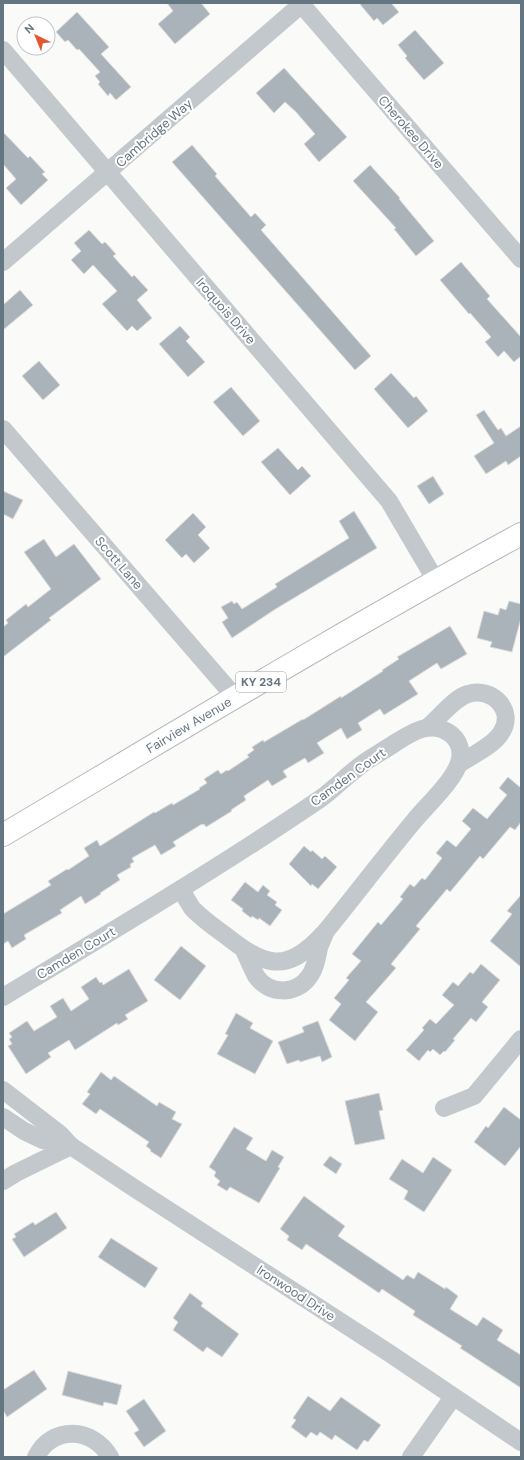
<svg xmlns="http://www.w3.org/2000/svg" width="524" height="1460" font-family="'DM Sans',sans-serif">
<rect width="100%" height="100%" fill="#fafaf8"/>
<g fill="#aab3b9" stroke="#dcdcda">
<polygon points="167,3 201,3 210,14 175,44 158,24 173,11"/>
<polygon points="359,3 391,3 399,12 383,25 377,18 374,21"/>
<polygon points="77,12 109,47 101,54 131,87 116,100 110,93 108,96 98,84 100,82 95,76 100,72 79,49 77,50 68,40 65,42 56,32"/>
<polygon points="415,30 444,63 424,80 405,58 407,56 398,45"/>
<polygon points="284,68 347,137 319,162 304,144 315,134 296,112 285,102 274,113 256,93"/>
<polygon points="3,132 28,158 30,156 45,172 42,174 48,180 21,205 6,188 16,179 3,164"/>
<polygon points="192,145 217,174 215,176 251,217 255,213 266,225 261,230 371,356 355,370 172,162"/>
<polygon points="370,165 400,198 399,199 434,241 416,256 394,229 396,228 353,181"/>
<polygon points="89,230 102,244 105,242 116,254 113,256 132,277 134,275 148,290 137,300 152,318 137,331 132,326 127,331 102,304 117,291 93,265 84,274 71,260 81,251 74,243"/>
<polygon points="461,262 490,296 487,299 521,337 521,356 514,362 504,351 498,357 485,342 491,337 470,313 469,314 440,280"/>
<polygon points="20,290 33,305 3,330 3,305"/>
<polygon points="180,326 190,337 186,341 205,362 188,377 159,344"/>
<polygon points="39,361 60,385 43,400 22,376"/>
<polygon points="391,373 414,398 416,396 428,411 408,428 374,389"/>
<polygon points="231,387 260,421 243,436 213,402"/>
<polygon points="484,410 498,430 501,428 506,436 521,426 521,456 508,465 506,461 486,474 474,456 494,443 476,415"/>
<polygon points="278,448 298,470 302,466 311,476 290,495 261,462"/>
<polygon points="433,476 444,494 429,504 417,486"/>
<polygon points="3,491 23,500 13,519 3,514"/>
<polygon points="354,511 377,548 274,610 232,638 222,622 228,618 221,607 232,601 234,604 237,602 242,609 277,587 275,584 349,538 339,521"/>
<polygon points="193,513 206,527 198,535 210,548 194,563 186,554 182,558 165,540"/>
<polygon points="44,539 56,557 74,544 101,579 49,618 51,620 3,657 3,627 8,623 6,620 26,604 28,607 51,589 24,552"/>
<polygon points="509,601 521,604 521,618 512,652 490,647 492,642 477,638 484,611 498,615 500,608 506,610"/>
<polygon points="450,626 467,654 441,669 437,663 409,681 418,694 384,715 380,709 358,723 362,730 347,739 341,728 317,743 324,753 308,763 305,758 283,771 287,777 272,786 268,780 244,796 246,800 231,810 232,811 206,827 204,824 202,825 202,824 173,842 176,846 161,855 155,845 132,858 134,862 130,864 131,867 117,875 120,880 100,893 101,894 85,904 81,896 60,910 62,913 24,935 26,939 12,948 8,941 3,944 3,914 51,885 48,881 67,869 68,870 89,856 84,848 97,840 100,846 154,812 155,813 172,803 173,805 200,789 199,788 207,783 204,779 218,770 221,774 227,770 228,771 249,757 247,755 254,750 252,747 263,740 264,742 303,719 303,720 341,696 341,698 383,671 382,670 399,659 397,657"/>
<polygon points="508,777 521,788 521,822 515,830 510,827 483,859 480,856 450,892 447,889 416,926 420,929 391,964 396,968 366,1002 378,1012 355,1041 329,1020 341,1004 334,998 349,980 346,978 361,961 352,954 378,922 381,925 403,899 400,897 410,884 414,887 422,878 425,880 442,858 436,853 447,840 456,847 471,829 462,821 473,808 487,819 507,795 499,788"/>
<polygon points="304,846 311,852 312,850 322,859 325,856 337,867 318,889 312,884 311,886 289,864"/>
<polygon points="245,882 258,892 263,885 270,891 267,895 277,902 275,905 282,910 270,926 259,918 258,920 252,916 251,918 242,911 243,909 231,900"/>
<polygon points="521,895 521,967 490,941 512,914 507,911"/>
<polygon points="181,946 206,966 180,1000 154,980"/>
<polygon points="481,964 500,980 482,1002 488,1007 476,1022 471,1018 453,1039 455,1040 445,1052 444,1051 440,1055 433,1049 430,1052 428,1050 419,1061 406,1050 424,1030 422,1028 430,1019 436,1024 454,1005 442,995 453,982 458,986 470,972 473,974"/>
<polygon points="129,969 148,1001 125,1015 128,1019 118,1025 117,1023 75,1050 69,1040 48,1053 51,1057 26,1074 8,1046 12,1044 9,1039 12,1037 9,1033 27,1021 34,1031 57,1017 50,1006 63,998 71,1011 89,999 81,987 96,977 100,983 102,982 103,985"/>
<polygon points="236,1013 253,1023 250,1028 273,1041 255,1074 217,1054 228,1035 225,1034"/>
<polygon points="318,1021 332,1057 322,1062 320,1056 300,1062 299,1060 287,1064 278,1042 304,1032 302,1027"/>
<polygon points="101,1072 111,1080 114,1076 157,1106 159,1102 176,1112 172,1119 182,1124 161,1158 150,1151 151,1150 146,1146 149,1142 100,1109 96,1114 82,1104 90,1094 87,1092"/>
<polygon points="379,1093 383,1110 379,1111 385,1139 355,1145 345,1101"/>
<polygon points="504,1107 521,1120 521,1146 505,1166 474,1142 486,1126 488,1128"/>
<polygon points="234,1127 253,1138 246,1149 266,1161 272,1150 284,1157 278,1167 280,1168 259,1203 230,1187 227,1191 217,1185 220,1181 214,1176 216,1172 209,1167"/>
<polygon points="330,1156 342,1164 336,1174 323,1165"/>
<polygon points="433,1157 452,1170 424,1212 404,1199 408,1191 389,1179 402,1159 423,1173"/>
<polygon points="304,1196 345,1226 338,1236 403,1280 407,1275 414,1279 418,1272 445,1289 446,1287 458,1296 450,1309 477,1326 483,1317 503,1330 497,1340 521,1355 521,1388 460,1348 462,1346 413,1315 415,1311 382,1289 379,1293 306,1244 302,1250 287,1240 289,1236 280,1229"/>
<polygon points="56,1212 67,1228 24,1257 12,1239 16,1237 14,1234 33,1222 35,1225"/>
<polygon points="111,1238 158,1268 145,1288 98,1257"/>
<polygon points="190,1293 203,1303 201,1306 239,1334 222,1357 207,1347 203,1352 173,1330 178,1322 173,1318"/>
<polygon points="34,1370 47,1389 7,1417 3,1410 3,1390"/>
<polygon points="68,1371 122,1385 117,1405 104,1402 103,1406 62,1395"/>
<polygon points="308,1396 330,1411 341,1397 381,1425 368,1442 364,1440 357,1450 335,1435 332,1440 320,1432 317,1436 311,1432 306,1438 291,1427 296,1420 293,1418"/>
<polygon points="144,1399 166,1431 144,1447 134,1433 139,1430 126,1411"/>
</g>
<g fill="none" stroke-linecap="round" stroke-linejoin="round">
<g stroke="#b5babe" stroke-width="24">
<g id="primary">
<path id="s1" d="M3,835C175,733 346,629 521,534"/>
</g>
</g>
<g stroke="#c3c8cc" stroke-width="18">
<polyline points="302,5 521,259"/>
<polyline points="3,50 389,501 436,581"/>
<polyline points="3,262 303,3"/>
<polyline points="3,429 235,697"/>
<path d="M428,727C440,717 454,698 468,694C492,686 516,711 501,733C493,746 471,756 459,764"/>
<path d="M181,889C184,895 188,902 192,908C201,918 214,927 225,935C264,966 286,975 323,934"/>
<path d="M3,997C109,933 217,869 320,799C333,790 344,778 356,769C367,759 382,752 395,743C403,738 412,732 422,729C442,723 464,737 460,759C457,778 426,806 414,821C384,857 356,894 326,931C324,936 321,942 319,948C317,958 315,969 309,977C296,995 269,995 256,976C252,968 248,959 244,950"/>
<polyline points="3,1090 60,1134 71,1146 131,1186 389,1353 521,1442"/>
<polyline points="444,1108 474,1096 521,1039"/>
<polyline points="3,1117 24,1131 43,1140 71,1146"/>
<polyline points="3,1181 16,1173 71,1146"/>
<path d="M36,1457C52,1425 93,1427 110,1457"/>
<polyline points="411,1457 453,1397"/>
</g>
<use href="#primary" stroke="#fff" stroke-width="22"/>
</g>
<g text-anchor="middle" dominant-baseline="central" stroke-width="4" stroke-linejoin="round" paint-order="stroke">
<rect fill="#fff" stroke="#939fa8" stroke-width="1" x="236" y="672" width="50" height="20" rx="3"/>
<g font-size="12" font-weight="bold" fill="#657683">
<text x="261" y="682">KY 234</text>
</g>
<g font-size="13" fill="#657683" stroke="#fff">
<text transform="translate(411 132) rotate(49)">Cherokee Drive</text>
<text transform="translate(154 133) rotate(-41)">Cambridge Way</text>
<text transform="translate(226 311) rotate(49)">Iroquois Drive</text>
<text transform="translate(119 563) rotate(49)">Scott Lane</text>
<text stroke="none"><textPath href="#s1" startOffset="216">Fairview Avenue</textPath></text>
<text transform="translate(348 777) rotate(-36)">Camden Court</text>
<text transform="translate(76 953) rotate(-31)">Camden Court</text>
<text transform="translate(296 1293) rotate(33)">Ironwood Drive</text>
</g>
</g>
<rect width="524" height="1460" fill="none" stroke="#657683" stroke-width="8"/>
<g transform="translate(36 36) rotate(317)"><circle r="19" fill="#ffffff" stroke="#c1c8cd"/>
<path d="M0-3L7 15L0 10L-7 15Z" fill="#e4572e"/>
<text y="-6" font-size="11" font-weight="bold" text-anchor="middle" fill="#657683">N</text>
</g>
</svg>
